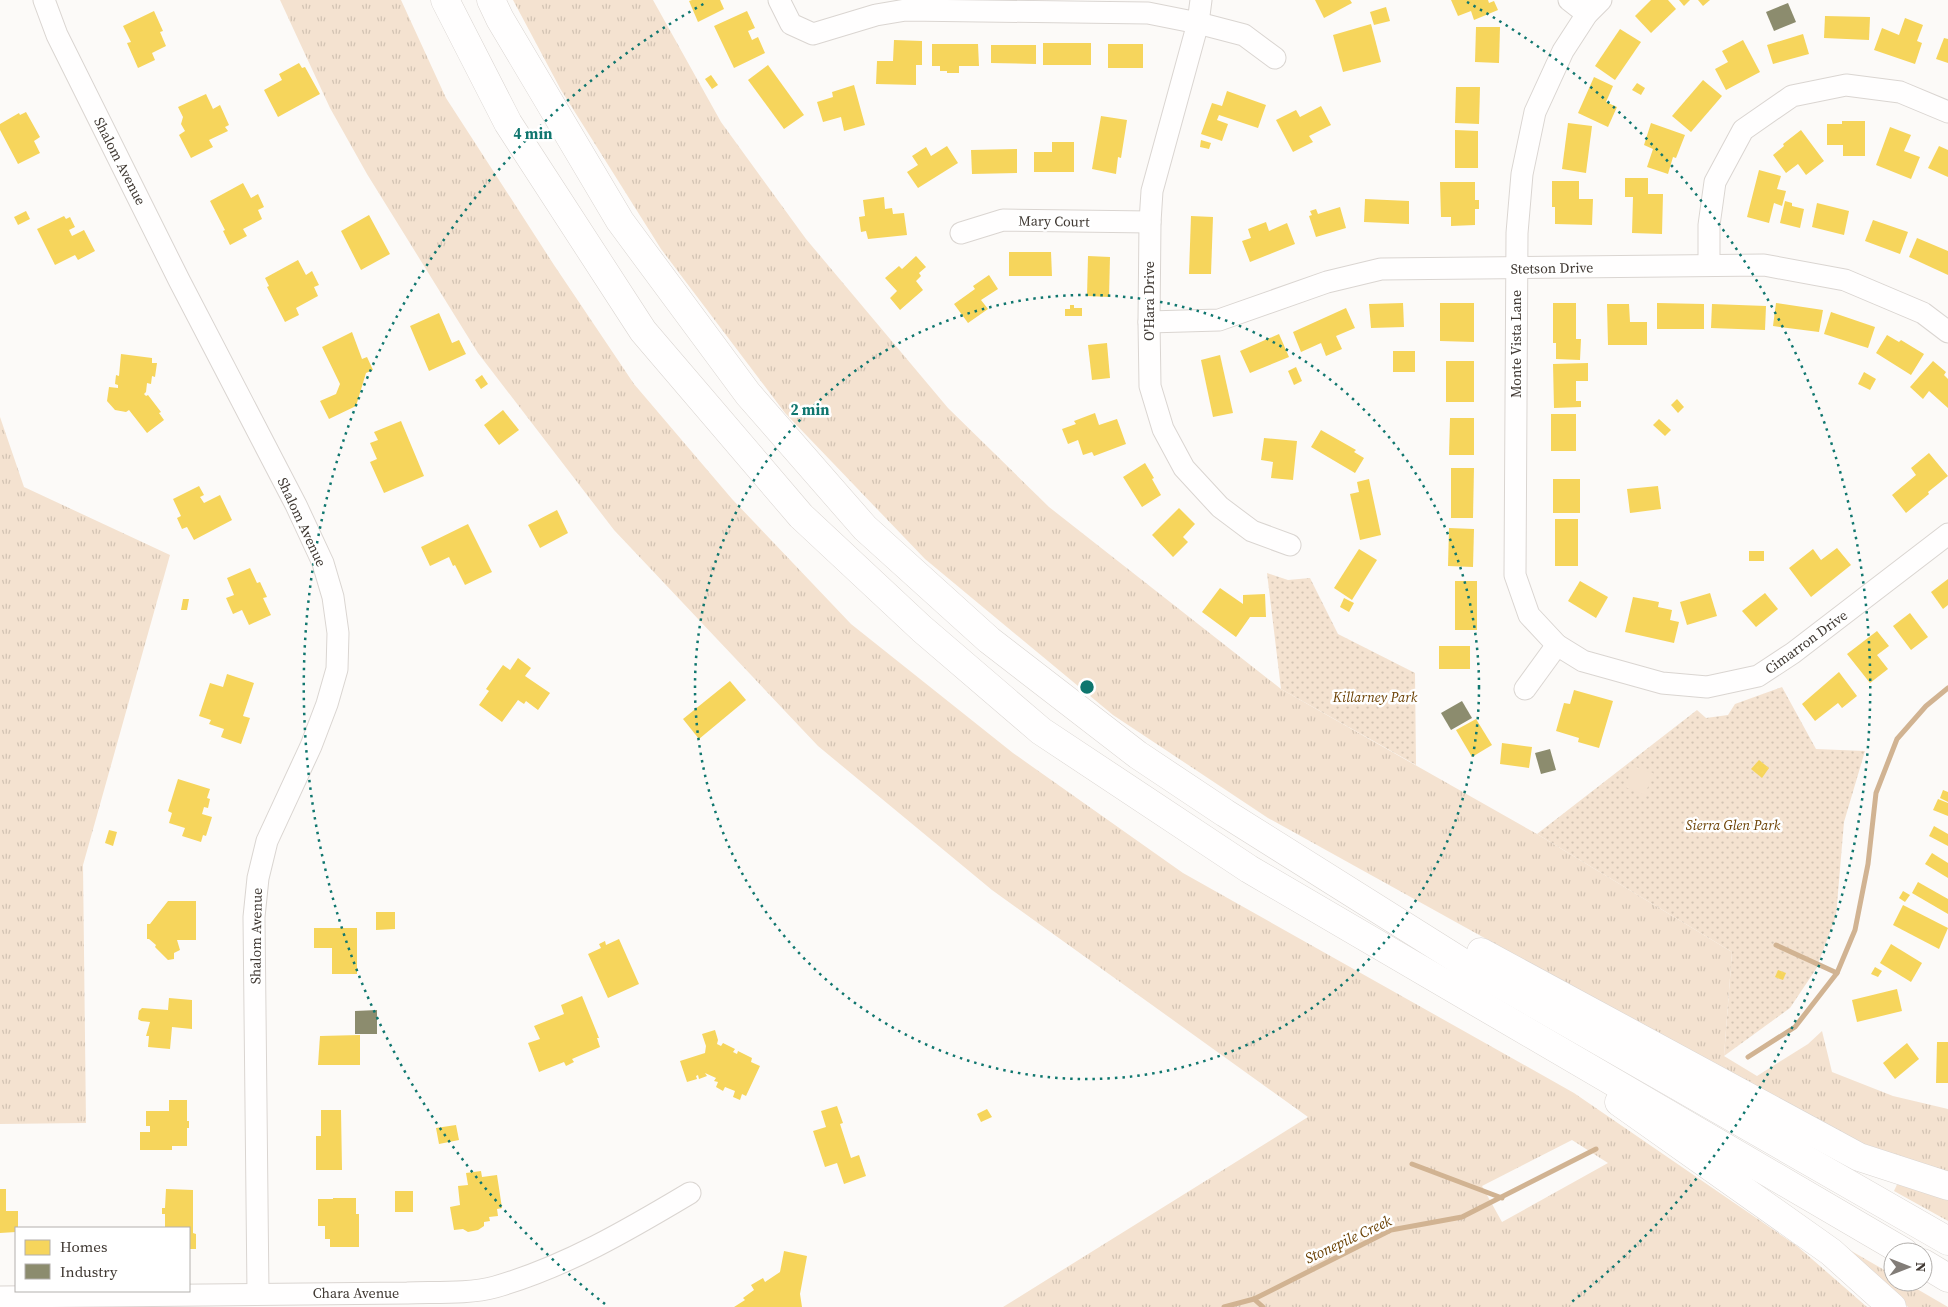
<svg xmlns="http://www.w3.org/2000/svg" width="1948" height="1307" font-family="'Source Serif 4',serif">
<defs>
<pattern id="grass-tufts" width="24" height="20" patternUnits="userSpaceOnUse" patternTransform="scale(1.25)"><rect width="24" height="20" fill="#f4e2d0"/><path d="M3 7l-1-3M5 7V3M7 7l1-3M15 17l-1-3M17 17v-4M19 17l1-3" fill="none" stroke="#d2c3b3"/></pattern>
<pattern id="park-dots" width="8" height="8" patternUnits="userSpaceOnUse" patternTransform="scale(1.25)"><rect width="8" height="8" fill="#f4e2d0"/><path d="M2 2h.1M6 6h.1" fill="none" stroke="#d2c3b3" stroke-width="1.8" stroke-linecap="round"/></pattern>
</defs>
<rect width="100%" height="100%" fill="#fcfaf8"/>
<g fill="url(#grass-tufts)" fill-rule="evenodd">
<path d="M280,0H401L446,98L554,265L634,384L732,499L851,624L1013,753L1183,873L1574,1093L1797,1246L1867,1307H1003L1308,1117L992,890L818,746L614,530L478,353L367,174L330,108ZM1572,1140L1608,1163L1502,1222L1482,1186Z"/>
<polygon points="513,0 653,0 721,122 806,239 948,408 1049,507 1281,689 1537,834 1732,952 1724,1056 1757,1076 1808,1044 1822,1031 1832,1072 1893,1096 1948,1109 1948,1174 1871,1152 1268,818 1113,715 925,559 785,413 661,249 561,90"/>
<polygon points="0,417 24,487 170,555 83,865 86,1123 0,1124"/>
<polygon points="1900,1178 1948,1197 1948,1221 1894,1191"/>
<polygon points="1841,1245 1893,1275 1893,1282 1905,1282 1948,1307 1908,1307"/>
</g>
<g fill="url(#park-dots)">
<polygon points="1267,573 1288,580 1310,578 1338,634 1415,673 1416,765 1281,689"/>
<polygon points="1782,687 1816,749 1865,751 1844,822 1836,916 1816,969 1790,1008 1724,1056 1732,952 1537,834 1697,710 1706,718 1728,715 1735,704"/>
</g>
<polygon fill="#f4e2d0" points="1633,766 1653,773 1645,795 1625,787"/>
<g fill="#f6d55c">
<polygon points="692,0 720,0 724,9 698,22 689,1"/>
<polygon points="1315,0 1350,0 1352,3 1324,18"/>
<polygon points="1451,0 1488,0 1489,3 1494,1 1498,10 1474,20 1471,11 1458,16"/>
<polygon points="1651,0 1668,0 1676,9 1651,33 1635,16"/>
<polygon points="1679,0 1690,0 1684,6"/>
<polygon points="1698,0 1710,0 1703,6"/>
<polygon points="1386,7 1390,21 1374,25 1370,12"/>
<polygon points="154,11 163,31 160,32 166,46 152,53 155,60 138,68 127,43 131,42 123,26"/>
<polygon points="747,11 755,28 748,31 752,40 758,37 765,53 734,68 714,26"/>
<polygon points="1825,16 1870,17 1869,40 1824,38"/>
<polygon points="1905,18 1923,25 1917,41 1922,43 1915,64 1874,50 1882,28 1899,35"/>
<polygon points="1371,24 1381,62 1343,72 1333,35"/>
<polygon points="1476,27 1500,27 1499,63 1475,62"/>
<polygon points="1620,29 1641,42 1615,80 1595,66"/>
<polygon points="1803,34 1809,54 1773,64 1767,45"/>
<polygon points="1944,38 1948,39 1948,63 1936,59"/>
<polygon points="894,40 922,41 922,65 916,65 916,85 876,84 877,61 893,61"/>
<polygon points="1743,40 1760,72 1726,90 1715,69 1728,62 1722,51"/>
<rect x="1043" y="43" width="48" height="22"/>
<polygon points="932,44 978,44 979,66 959,66 959,73 947,73 947,71 940,71 940,66 932,66"/>
<rect x="1108" y="44" width="35" height="24"/>
<polygon points="991,45 1036,45 1036,64 991,63"/>
<polygon points="299,63 302,68 305,67 320,94 278,117 264,90 282,80 279,74"/>
<polygon points="768,65 804,115 784,129 748,80"/>
<polygon points="711,75 718,85 712,89 705,79"/>
<polygon points="1594,77 1613,86 1606,102 1617,107 1608,127 1578,113"/>
<polygon points="1703,80 1722,96 1691,132 1672,116"/>
<polygon points="1637,83 1645,88 1641,95 1632,90"/>
<polygon points="854,85 865,125 844,131 841,117 823,122 817,102 833,97 832,92"/>
<polygon points="1456,87 1480,87 1479,124 1455,123"/>
<polygon points="1227,91 1266,105 1258,128 1219,115 1217,120 1228,124 1222,141 1201,134 1212,103 1222,106"/>
<polygon points="206,94 213,109 220,105 229,125 225,127 228,131 209,140 213,147 191,158 179,135 185,131 181,124 183,117 178,107"/>
<polygon points="1321,106 1331,125 1309,136 1313,142 1293,152 1276,120 1296,110 1300,117"/>
<polygon points="26,112 40,137 34,141 40,153 18,164 0,130 0,124 19,113 20,115"/>
<polygon points="1101,116 1127,120 1121,158 1118,157 1116,174 1092,169"/>
<polygon points="1842,121 1865,121 1865,156 1843,156 1843,145 1827,145 1827,124 1842,124"/>
<polygon points="1568,123 1592,126 1586,173 1562,169"/>
<polygon points="1651,123 1685,135 1676,158 1673,157 1668,174 1647,167 1653,149 1644,145"/>
<polygon points="1890,127 1911,135 1904,151 1920,157 1911,179 1876,165"/>
<polygon points="1455,130 1478,131 1478,168 1455,168"/>
<polygon points="1801,130 1824,161 1806,175 1798,164 1786,173 1773,155 1784,146 1783,144"/>
<polygon points="1201,140 1211,143 1209,149 1200,147"/>
<polygon points="1052,142 1074,142 1074,172 1034,172 1034,152 1052,152"/>
<polygon points="947,146 958,163 918,188 907,172 918,165 912,156 926,147 931,156"/>
<polygon points="1939,146 1948,150 1948,177 1928,168"/>
<polygon points="1017,149 1017,173 972,174 971,150"/>
<polygon points="1759,170 1781,176 1777,189 1786,191 1782,206 1774,203 1769,223 1747,217"/>
<polygon points="1625,178 1648,178 1648,194 1663,194 1662,234 1632,233 1633,197 1625,197"/>
<polygon points="1552,181 1579,181 1579,199 1593,199 1592,225 1555,224 1555,207 1552,207"/>
<polygon points="1440,182 1475,182 1475,200 1479,200 1479,209 1475,209 1475,225 1451,226 1451,217 1441,217"/>
<polygon points="243,183 251,198 258,194 264,207 258,210 262,219 243,229 247,236 230,245 223,231 225,230 210,201"/>
<polygon points="884,197 885,209 892,208 893,214 904,213 907,235 868,239 866,231 861,232 859,217 865,216 863,200"/>
<polygon points="1365,199 1409,201 1409,224 1364,222"/>
<polygon points="1785,201 1792,203 1792,206 1804,209 1800,228 1780,223"/>
<polygon points="1817,203 1849,211 1844,235 1812,227"/>
<polygon points="1340,207 1346,228 1316,237 1309,216 1312,215 1310,211 1316,209 1318,214"/>
<polygon points="26,211 30,219 18,225 14,217"/>
<polygon points="369,215 390,254 361,270 341,231"/>
<polygon points="64,216 66,219 70,217 75,227 69,230 72,236 84,230 95,251 78,260 75,255 55,265 37,229"/>
<polygon points="1191,216 1213,217 1211,274 1189,274"/>
<polygon points="1873,220 1908,232 1900,254 1865,241"/>
<polygon points="1266,222 1269,231 1287,223 1295,244 1250,262 1242,241 1251,238 1248,229"/>
<polygon points="1917,238 1948,251 1948,275 1909,257"/>
<polygon points="1009,252 1051,252 1052,276 1009,276"/>
<polygon points="916,256 926,267 919,273 921,276 916,281 923,290 900,310 890,298 897,291 885,278 899,266 902,269"/>
<polygon points="1088,256 1110,257 1109,297 1087,296"/>
<polygon points="298,260 306,275 312,271 319,285 314,287 318,296 296,308 299,315 285,322 267,287 269,286 265,278"/>
<polygon points="989,275 998,289 981,300 988,309 968,323 954,304 975,289 973,286"/>
<polygon points="1403,303 1404,327 1371,328 1369,304"/>
<polygon points="1440,303 1474,303 1474,342 1440,341"/>
<polygon points="1553,303 1576,303 1576,339 1581,339 1580,360 1556,359 1556,343 1553,343"/>
<polygon points="1657,303 1704,304 1704,329 1657,329"/>
<polygon points="1776,303 1823,310 1819,332 1773,326"/>
<polygon points="1607,304 1629,304 1630,322 1647,322 1647,345 1608,345"/>
<polygon points="1712,304 1766,306 1765,330 1711,328"/>
<polygon points="1070,305 1074,305 1074,308 1082,308 1082,316 1065,316 1065,309 1070,309"/>
<polygon points="1346,308 1355,328 1336,336 1342,349 1326,356 1321,343 1301,352 1293,332"/>
<polygon points="1831,312 1875,327 1868,348 1824,334"/>
<polygon points="439,313 452,343 459,340 466,354 429,371 410,326"/>
<polygon points="352,332 362,359 367,357 373,370 366,373 356,406 329,419 320,401 336,394 340,384 322,347"/>
<polygon points="1279,334 1289,357 1250,373 1240,351"/>
<polygon points="1887,335 1899,342 1901,340 1924,354 1911,375 1876,353"/>
<polygon points="1107,343 1110,378 1092,380 1088,345"/>
<rect x="1393" y="351" width="22" height="21"/>
<polygon points="121,354 152,358 152,363 157,363 155,377 152,376 151,384 147,383 146,392 144,394 146,396 148,395 161,412 159,413 164,420 147,433 129,410 126,412 115,410 107,401 109,387 118,388 118,385 115,384 116,375 119,376"/>
<polygon points="1220,355 1233,413 1213,417 1201,360"/>
<rect x="1446" y="361" width="28" height="41"/>
<polygon points="1933,361 1946,372 1944,375 1948,379 1948,408 1929,391 1923,399 1910,387"/>
<polygon points="1588,363 1588,381 1576,381 1576,401 1581,401 1581,407 1554,408 1553,364"/>
<polygon points="1296,367 1302,381 1294,385 1288,371"/>
<polygon points="1864,372 1876,379 1870,390 1858,384"/>
<polygon points="482,375 488,384 481,389 475,380"/>
<polygon points="1677,399 1684,407 1678,413 1671,405"/>
<polygon points="503,410 519,430 499,445 484,425"/>
<polygon points="1095,413 1099,425 1117,419 1126,444 1094,456 1092,452 1083,455 1078,440 1068,444 1062,429 1076,424 1074,421"/>
<rect x="1551" y="414" width="25" height="37"/>
<polygon points="1450,418 1474,418 1474,455 1449,455"/>
<polygon points="1659,419 1671,430 1665,436 1653,425"/>
<polygon points="401,421 424,476 384,493 370,462 377,459 370,443 378,440 374,432"/>
<polygon points="1321,430 1356,450 1354,452 1364,458 1355,473 1311,447"/>
<polygon points="1264,438 1297,441 1293,480 1271,478 1273,462 1261,460"/>
<polygon points="1929,453 1948,476 1928,492 1929,494 1906,513 1892,495 1916,475 1911,468"/>
<polygon points="1145,463 1154,478 1152,479 1161,495 1142,507 1123,477"/>
<polygon points="1451,468 1474,468 1473,518 1451,518"/>
<polygon points="1369,479 1381,535 1360,540 1350,494 1359,492 1357,482"/>
<rect x="1553" y="479" width="27" height="34"/>
<polygon points="199,486 204,495 200,497 204,503 220,495 232,520 194,540 187,527 182,529 177,518 181,516 173,499"/>
<polygon points="1658,486 1661,509 1630,513 1627,489"/>
<polygon points="1179,508 1195,524 1183,537 1188,542 1173,557 1152,535"/>
<polygon points="557,510 568,533 540,548 528,525"/>
<rect x="1555" y="519" width="23" height="47"/>
<polygon points="468,524 492,572 465,585 455,565 453,566 449,557 430,566 421,547"/>
<polygon points="1449,528 1474,529 1473,567 1448,566"/>
<polygon points="1837,548 1851,565 1811,597 1789,568 1813,549 1821,560"/>
<polygon points="1359,549 1377,560 1352,600 1334,588"/>
<rect x="1749" y="551" width="15" height="10"/>
<polygon points="250,568 257,583 260,582 267,597 263,598 271,615 249,625 242,610 233,614 226,598 234,595 227,578"/>
<polygon points="1948,579 1948,605 1943,609 1931,592"/>
<rect x="1455" y="581" width="22" height="49"/>
<polygon points="1580,581 1608,597 1596,618 1568,601"/>
<polygon points="1220,588 1243,604 1243,595 1265,594 1266,617 1250,617 1236,637 1202,612"/>
<polygon points="1710,593 1717,616 1687,625 1680,602"/>
<polygon points="1765,593 1778,609 1756,627 1742,611"/>
<polygon points="1633,597 1659,602 1658,607 1672,610 1670,620 1679,622 1674,643 1625,632"/>
<polygon points="1344,598 1354,603 1349,612 1340,607"/>
<polygon points="183,599 189,599 187,610 181,610"/>
<polygon points="1910,613 1928,637 1911,650 1893,626"/>
<polygon points="1877,631 1889,646 1877,655 1888,669 1870,683 1847,654"/>
<rect x="1439" y="646" width="31" height="23"/>
<polygon points="518,658 531,668 525,676 550,693 538,710 526,701 524,704 518,700 502,722 479,705 489,691 486,689 503,665 510,670"/>
<polygon points="1839,672 1857,696 1842,708 1838,703 1815,721 1802,704"/>
<polygon points="227,674 254,683 243,716 250,718 241,744 221,737 224,729 209,724 211,720 199,716 210,683 223,687"/>
<polygon points="730,681 746,700 699,739 683,719"/>
<polygon points="1574,690 1613,701 1599,748 1578,742 1579,738 1556,731 1564,703 1570,704"/>
<polygon points="1476,719 1492,745 1472,757 1456,730"/>
<polygon points="1502,743 1532,747 1529,768 1500,764"/>
<polygon points="1759,760 1769,768 1762,778 1751,769"/>
<polygon points="178,779 210,789 207,798 210,799 208,808 204,807 202,814 212,817 206,836 203,835 201,842 182,836 185,828 169,823 172,813 168,811"/>
<polygon points="1943,790 1948,792 1948,802 1940,798"/>
<polygon points="1938,799 1948,803 1948,816 1933,810"/>
<polygon points="1934,826 1948,834 1948,846 1929,836"/>
<polygon points="109,830 117,832 113,846 105,843"/>
<polygon points="1932,853 1948,863 1948,878 1925,864"/>
<polygon points="1918,882 1948,899 1948,914 1912,893"/>
<polygon points="1903,891 1910,895 1905,902 1899,898"/>
<polygon points="168,901 196,901 196,940 177,940 180,950 174,953 174,959 168,960 155,947 156,945 149,939 147,939 147,924 150,924"/>
<polygon points="1903,905 1948,928 1939,949 1893,925"/>
<polygon points="376,912 395,912 395,929 376,930"/>
<polygon points="314,928 357,928 357,974 332,974 332,948 314,948"/>
<polygon points="619,939 639,984 608,998 588,954 601,948 599,944 605,941 606,945"/>
<polygon points="1891,944 1922,963 1911,982 1880,963"/>
<polygon points="1875,967 1882,971 1878,977 1871,974"/>
<polygon points="1778,970 1786,973 1783,980 1775,977"/>
<polygon points="1897,989 1902,1011 1857,1022 1852,1000"/>
<polygon points="582,996 599,1038 597,1038 600,1047 572,1059 574,1062 566,1066 564,1062 539,1072 528,1043 540,1039 534,1026 564,1014 561,1005"/>
<polygon points="169,998 192,1000 192,1029 172,1027 170,1049 148,1047 149,1036 146,1036 150,1022 141,1021 138,1019 139,1011 142,1008 168,1010"/>
<polygon points="715,1030 718,1040 717,1044 721,1046 723,1043 735,1049 733,1052 737,1054 738,1051 752,1058 751,1062 760,1066 746,1096 742,1094 740,1100 733,1097 735,1091 725,1087 723,1091 716,1087 718,1082 714,1081 716,1078 705,1073 707,1076 699,1079 698,1075 696,1076 697,1079 687,1082 680,1061 705,1053 706,1046 702,1034"/>
<polygon points="360,1035 360,1065 318,1065 320,1036"/>
<polygon points="1937,1042 1948,1042 1948,1083 1936,1083"/>
<polygon points="1907,1043 1919,1059 1895,1079 1883,1063"/>
<polygon points="169,1100 187,1100 187,1121 189,1121 189,1128 187,1128 187,1146 172,1146 172,1150 140,1150 140,1132 150,1132 150,1126 146,1126 146,1111 169,1111"/>
<polygon points="837,1106 843,1123 840,1124 851,1158 859,1155 866,1176 844,1184 837,1163 825,1167 813,1131 826,1127 821,1111"/>
<polygon points="987,1109 992,1117 981,1122 977,1114"/>
<polygon points="321,1110 341,1110 342,1170 316,1170 316,1136 321,1136"/>
<polygon points="456,1125 459,1140 439,1144 436,1128"/>
<polygon points="481,1171 482,1177 497,1175 502,1208 497,1209 498,1216 489,1217 490,1221 484,1222 484,1226 478,1230 468,1232 463,1229 454,1230 450,1207 460,1205 458,1186 468,1185 466,1173"/>
<polygon points="0,1189 6,1189 6,1211 18,1211 18,1228 16,1228 16,1232 0,1233"/>
<polygon points="166,1189 193,1190 193,1233 196,1234 196,1249 189,1249 189,1228 165,1228 165,1214 162,1214 162,1208 165,1208"/>
<rect x="395" y="1191" width="18" height="21"/>
<polygon points="333,1198 356,1198 356,1214 359,1214 359,1247 330,1247 330,1239 325,1239 325,1226 318,1226 318,1199 333,1199"/>
<polygon points="784,1251 807,1256 800,1294 802,1307 734,1307 745,1300 743,1298 754,1290 751,1285 763,1278 765,1282 780,1272"/>
</g>
<g fill="#8c8c6e">
<polygon points="1788,3 1796,22 1774,31 1766,12"/>
<polygon points="1462,701 1472,718 1451,730 1441,713"/>
<polygon points="1550,749 1556,770 1541,774 1535,753"/>
<polygon points="377,1010 377,1034 355,1034 355,1011"/>
</g>
<g fill="none" stroke-linecap="round" stroke-linejoin="round">
<g stroke="#d1b392" stroke-width="5">
<polyline points="1776,945 1837,973"/>
<polyline points="1748,1057 1795,1027 1837,973 1855,930 1868,864 1876,793 1897,739 1926,706 1948,688"/>
<polyline points="1412,1164 1502,1198"/>
<polyline points="1254,1299 1263,1307"/>
<polyline points="1224,1307 1254,1299 1391,1230 1462,1217 1596,1149"/>
</g>
<g stroke="#dad5d1" stroke-width="23">
<g id="minor">
<polyline points="44,0 57,35 179,280 296,505 323,563 333,597 338,633 337,669 327,704 311,746 267,841 258,878 254,917 258,1294"/>
<polyline points="779,0 791,24 813,34 876,15 906,10 1148,13 1198,23 1244,35 1275,58"/>
<polyline points="1201,0 1198,23 1152,191 1150,222 1149,322 1150,386 1163,429 1184,468 1220,507 1252,531 1290,545"/>
<polyline points="1569,0 1587,14"/>
<polyline points="1601,0 1587,14 1563,51 1535,112 1522,174 1517,233 1515,575 1529,615 1557,645 1583,661 1662,683 1707,687 1758,676 1793,653 1948,534"/>
<polyline points="961,233 1003,220 1150,222"/>
<polyline points="1709,265 1709,225 1715,182 1743,130 1792,96 1846,85 1900,92 1948,112"/>
<polyline points="1149,322 1219,320 1327,282 1381,269 1764,265 1845,280 1923,313 1948,332"/>
<polyline points="1525,689 1557,645"/>
<path d="M0,1297L407,1293C435,1292 469,1294 495,1287C565,1267 628,1230 690,1193"/>
</g>
</g>
<g stroke="#dad5d1" stroke-width="29">
<g id="highway">
<polyline points="445,0 508,123 643,331 801,516 922,629 1041,731 1249,869 1904,1252"/>
<polyline points="491,0 500,19 620,221 748,394 865,528 989,640 1138,755 1225,813 1465,964 1948,1241"/>
<polyline points="1481,952 1859,1157 1948,1186"/>
<polyline points="1619,1102 1831,1252 1892,1307"/>
<polyline points="1923,1263 1948,1278"/>
</g>
</g>
<use href="#minor" stroke="#fffefe" stroke-width="21"/>
<use href="#highway" stroke="#fffefe" stroke-width="28"/>
</g>
<g fill="none" stroke="#0f766e" stroke-width="2.5" stroke-dasharray="2.5 5">
<circle cx="1087" cy="687" r="392"/>
<path d="M605 1304A783 783 0 0 1 707 2M1467 2A783 783 0 0 1 1569 1304"/>
</g>
<g text-anchor="middle" dominant-baseline="central" stroke-width="5" stroke-linejoin="round" paint-order="stroke">
<g font-size="14" fill="#403933" stroke="#fff">
<text transform="translate(120 161) rotate(63)">Shalom Avenue</text>
<text transform="translate(1054 221) rotate(1)">Mary Court</text>
<text transform="translate(1552 268) rotate(-1)">Stetson Drive</text>
<text transform="translate(1149 301) rotate(-90)">O'Hara Drive</text>
<text transform="translate(1516 344) rotate(-90)">Monte Vista Lane</text>
<text transform="translate(302 522) rotate(65)">Shalom Avenue</text>
<text transform="translate(1806 642) rotate(-36)">Cimarron Drive</text>
<text transform="translate(256 936) rotate(-89)">Shalom Avenue</text>
<text x="356" y="1293">Chara Avenue</text>
</g>
<g font-size="14" font-style="italic" fill="#6c4205" stroke="#fff">
<text x="1375" y="697">Killarney Park</text>
<text x="1733" y="825">Sierra Glen Park</text>
</g>
<g font-size="15" font-style="italic" fill="#6a4003" stroke="#fff">
<text transform="translate(1348 1239) rotate(-25)">Stonepile Creek</text>
</g>
</g>
<circle cx="1087" cy="687" r="8" fill="#0f766e" stroke="#fff" stroke-width="2.5"/>
<g font-size="15" text-anchor="middle" font-weight="bold" fill="#0f766e" stroke="#fff" stroke-width="5" stroke-linejoin="round" paint-order="stroke">
<text x="533" y="139">4 min</text>
<text x="810" y="415">2 min</text>
</g>
<rect x="15" y="1227" width="175" height="65" fill="#ffffff" stroke="#b3b0ad"/>
<rect x="25" y="1240" width="25" height="15" fill="#f6d55c" stroke="#b3b0ad"/>
<text x="60" y="1252" font-size="15" fill="#403933">Homes</text>
<rect x="25" y="1264" width="25" height="15" fill="#8c8c6e" stroke="#b3b0ad"/>
<text x="60" y="1277" font-size="15" fill="#403933">Industry</text>
<g transform="translate(1908 1267) rotate(90)"><circle r="24" fill="#ffffff" stroke="#b3b0ad"/>
<path d="M0-4L9 19L0 12L-9 19Z" fill="#827d78"/>
<text y="-8" font-size="14" font-weight="bold" text-anchor="middle" fill="#403933">N</text>
</g>
</svg>
